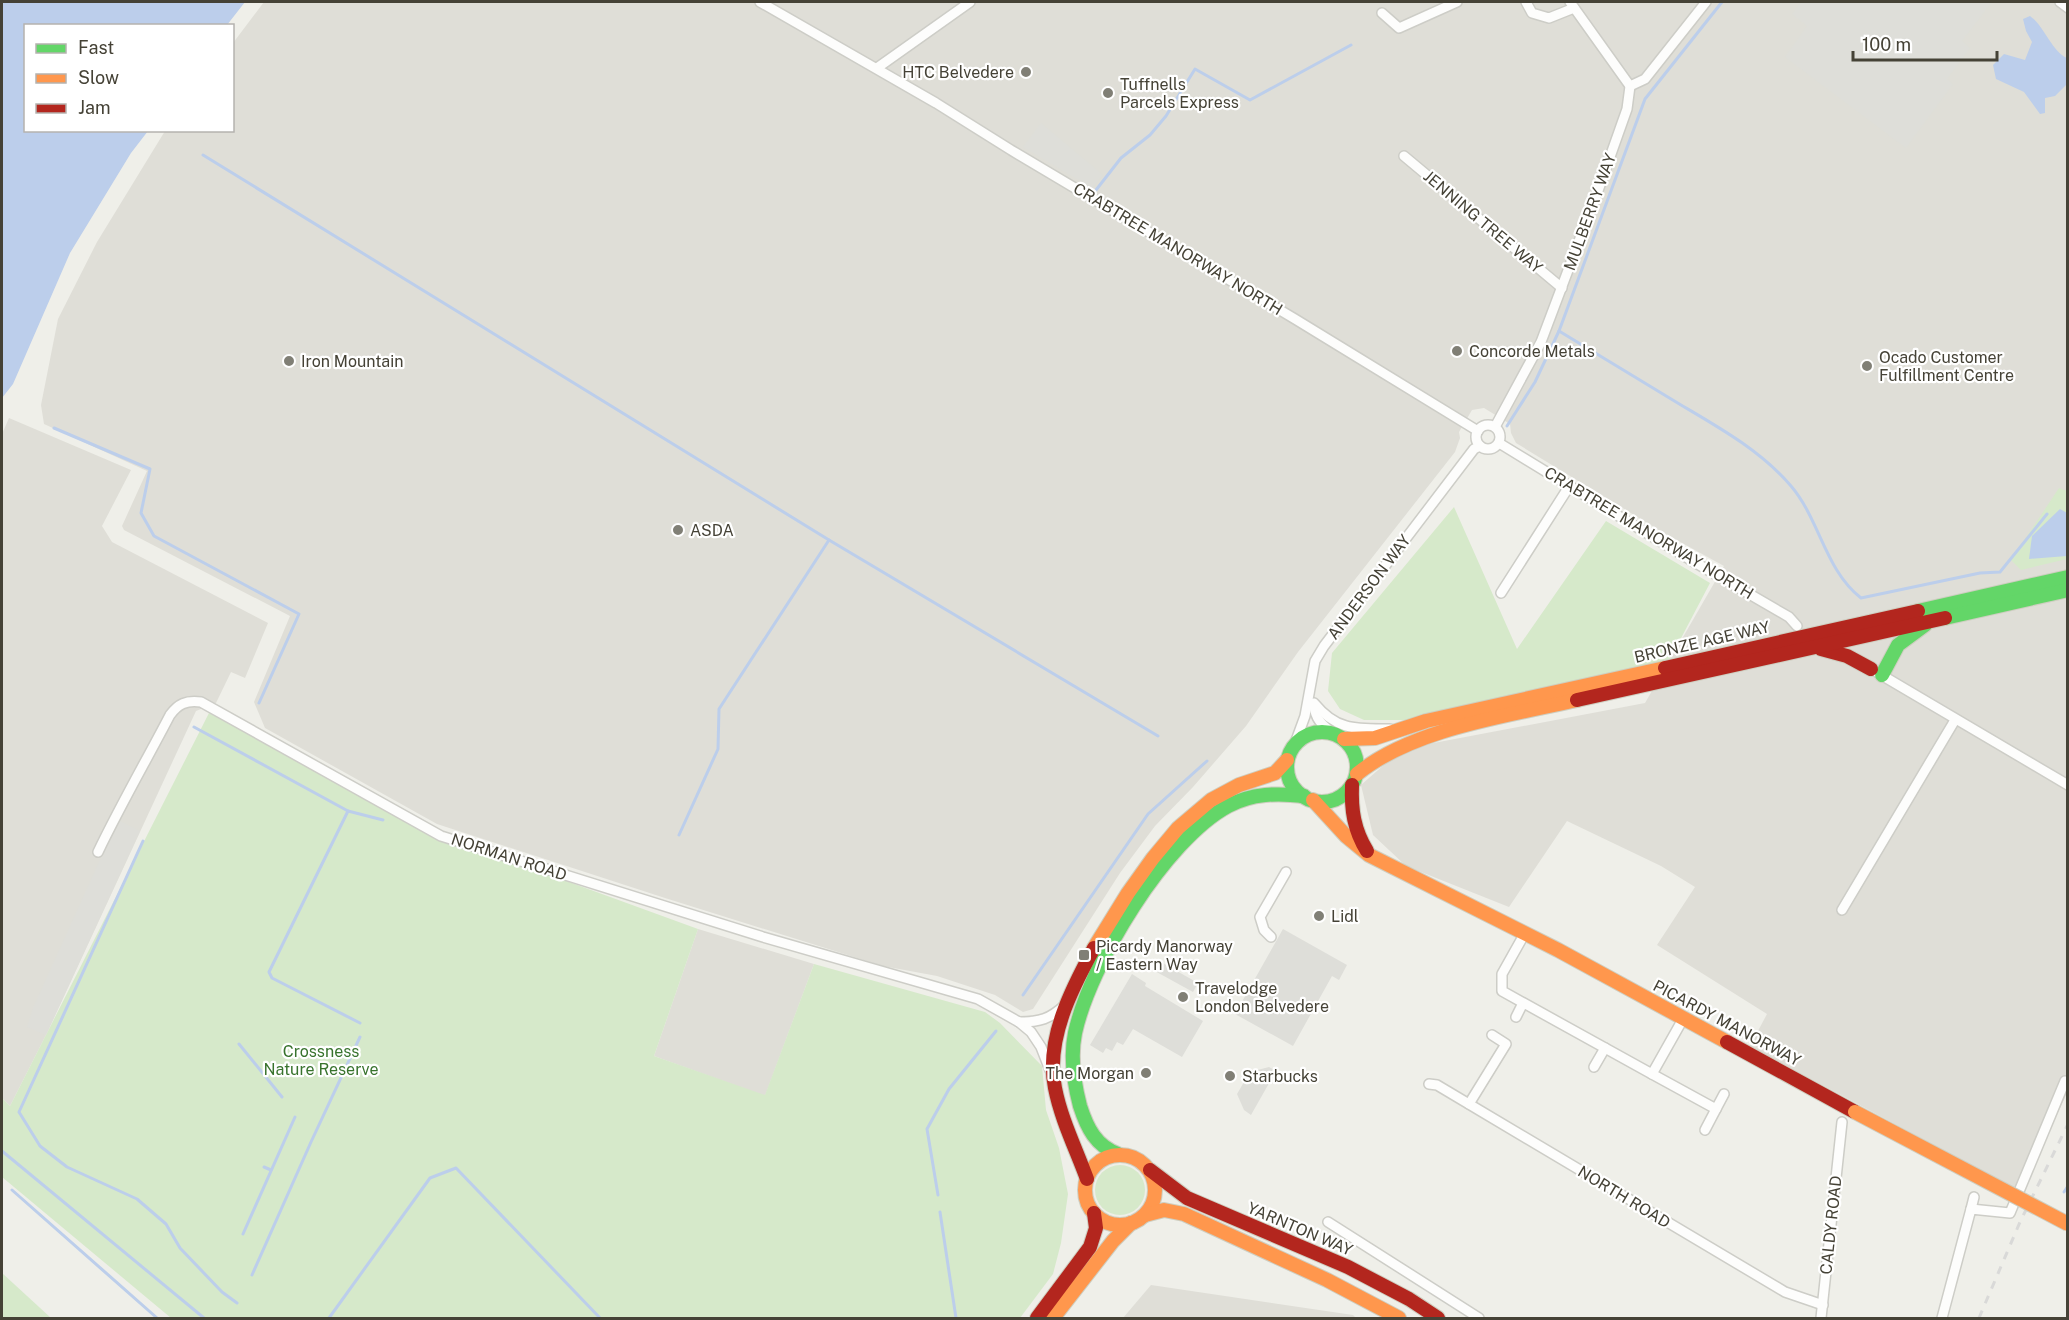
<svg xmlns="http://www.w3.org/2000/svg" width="2069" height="1320" font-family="'Public Sans',sans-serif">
<rect width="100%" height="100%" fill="#efefe9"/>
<g fill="#dfded7">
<polygon points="264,2 2067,2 2067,1093 2021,1192 1750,1046 1767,1014 1657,945 1695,887 1661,866 1567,821 1509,907 1406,866 1373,835 1361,785 1402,749 1645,703 1724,566 1662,532 1516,443 1511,433 1510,424 1484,408 1472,410 1459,432 1460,438 1455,452 1298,652 1246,726 1193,787 1155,826 1120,873 1033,1009 1023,1012 995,995 937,976 883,966 665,898 437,824 265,728 254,702 290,616 124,530 122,526 147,471 44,424 41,405 58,319 97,242 165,131 232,130 233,43"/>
<polygon points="9,418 131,470 102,526 112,542 268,623 245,678 231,672 216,703 196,711 46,1035 10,1106 2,1098 2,434"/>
<polygon points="698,929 814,964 765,1096 654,1056"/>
<polygon points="1151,1285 1353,1315 1356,1318 1123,1318"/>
</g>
<g fill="#d6e9ca">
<polygon points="2059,488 2067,491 2067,559 2021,570 2011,560"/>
<polygon points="1454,507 1517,649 1606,521 1710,583 1669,661 1406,720 1364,720 1340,709 1328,691 1332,653"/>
<polygon points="209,713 459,842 698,929 654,1056 765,1095 814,964 985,1012 1000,1023 1042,1066 1046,1110 1059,1148 1068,1194 1061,1243 1053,1274 1020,1318 171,1318 2,1177 2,1098 10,1106"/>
<circle cx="1120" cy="1190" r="25"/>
<polygon points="2,1273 51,1318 2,1318"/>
</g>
<g fill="#deded9">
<polygon points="1801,2 1992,2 1962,41 1970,48 1947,79 1953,84 1906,148 1785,57 1807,26 1792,14"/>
<polygon points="1041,123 1103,175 1092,188 1023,147"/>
<polygon points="118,820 140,831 46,1035 27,1027 33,1008"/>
<polygon points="1283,929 1347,965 1339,980 1332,976 1293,1046 1235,1014"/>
<polygon points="1159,961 1198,983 1193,992 1153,970"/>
<polygon points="1132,974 1146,983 1145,986 1203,1021 1182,1057 1133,1029 1123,1045 1117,1042 1112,1051 1106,1048 1103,1053 1090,1045"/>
<polygon points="1269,1067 1276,1071 1251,1115 1244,1110 1237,1094 1244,1082 1242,1080 1246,1073"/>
</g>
<g fill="#bcceeb">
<polygon points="2,2 245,2 227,25 26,26 26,130 148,131 131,153 70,253 13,384 2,398"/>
<path d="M2030,16C2045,27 2052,52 2067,58V84L2055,96L2045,98V113L2040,114L2024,92L1996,79L1993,65L2004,54L2025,60L2032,42L2026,31L2023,19Z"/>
<polygon points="2060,509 2067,513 2067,556 2029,559 2032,536"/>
</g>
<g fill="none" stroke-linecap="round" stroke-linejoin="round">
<g stroke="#bcceeb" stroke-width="3">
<polyline points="203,155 829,540 1158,736"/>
<polyline points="1096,190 1121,158 1150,135 1166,116 1195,69 1250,100 1351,45"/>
<path d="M1559,331C1600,356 1640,380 1681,405C1720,428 1761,451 1791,486C1820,520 1825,570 1861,598L1980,573L2000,572L2047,514"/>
<polyline points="1507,426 1535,382 1559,331 1645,99 1722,2"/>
<polyline points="54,428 150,469 141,513 154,536 299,614 259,703"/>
<polyline points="194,727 348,811 383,820"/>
<polyline points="348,811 269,972 272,978 360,1023"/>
<polyline points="679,835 718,749 719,709 829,540"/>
<polyline points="143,841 19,1112 40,1146 67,1167 137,1199 166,1224 180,1248 222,1292 237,1303"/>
<polyline points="1023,995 1148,814 1207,761"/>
<polyline points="239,1044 282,1097"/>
<polyline points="2,1151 204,1318"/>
<polyline points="264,1167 271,1170"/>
<polyline points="12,1190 157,1318"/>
<polyline points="2064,1192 2068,1186"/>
<polyline points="938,1195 927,1129 949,1089 996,1031"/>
<polyline points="940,1212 956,1318"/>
<polyline points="243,1234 295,1117"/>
<polyline points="252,1275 311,1142 360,1037"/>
<polyline points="329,1318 430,1178 456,1168 600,1318"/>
</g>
<g stroke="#cdcdc7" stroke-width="12">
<g id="street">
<polyline points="760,2 936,103 1011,150 1295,319 1478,431"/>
<polyline points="1526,2 1532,13 1549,18 1574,8"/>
<polyline points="2060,2 2068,8"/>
<polyline points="1382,13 1399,28 1457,2"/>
<polyline points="877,68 970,2"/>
<polyline points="1630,86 1645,79 1706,2"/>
<polyline points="1404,156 1562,288"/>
<circle cx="1488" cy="437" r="12"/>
<polyline points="1495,427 1541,342 1599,188 1627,109 1630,86 1570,2"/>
<polyline points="1499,443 1689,559 1789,617 1797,626"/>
<polyline points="1501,593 1570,485"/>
<polyline points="1878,673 2068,785"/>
<path d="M1314,703C1337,731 1356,729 1390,729"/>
<path d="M1314,705C1315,719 1322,725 1333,733"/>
<polyline points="1294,746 1305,716 1315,661 1324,646 1474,449 1480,446"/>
<path d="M98,852C120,806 146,761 170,715C178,704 186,700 201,702L441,836L763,937L978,999L1019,1022L1031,1032L1041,1047L1050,1070"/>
<polyline points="1842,910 1955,720"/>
<polyline points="1525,933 1502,974 1502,991 1652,1074 1683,1019"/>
<polyline points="1271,937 1264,930 1260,917 1286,872"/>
<polyline points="1516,1017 1523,1003"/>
<path d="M1019,1022C1040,1022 1050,1019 1065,1005"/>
<polyline points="1594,1067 1605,1048"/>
<polyline points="1652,1074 1716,1109 1724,1094"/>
<polyline points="1429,1084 1437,1085 1785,1292 1823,1305"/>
<polyline points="1469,1104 1506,1044 1492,1035"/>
<polyline points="1705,1130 1716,1109"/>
<polyline points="1971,1209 1974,1197"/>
<polyline points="1328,1222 1479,1318"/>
<polyline points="1821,1318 1842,1122"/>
<polyline points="1942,1318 1971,1209 2010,1213 2065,1081"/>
</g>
</g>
<g stroke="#cecec0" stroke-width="16">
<g id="fast">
<polyline points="1918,611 2068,577"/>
<polyline points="1945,618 2068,590"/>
<polyline points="1882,675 1898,645 1925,625"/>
<circle cx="1322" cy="767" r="35"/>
<path d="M1118,1154C1096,1146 1087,1128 1080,1106C1074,1083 1070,1057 1075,1033C1090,964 1165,840 1228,806C1252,793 1278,793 1304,796"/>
</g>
</g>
<g stroke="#cecec0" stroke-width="16">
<g id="slow">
<polyline points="1344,739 1375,738 1426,721 1665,668"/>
<path d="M1357,774C1414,728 1507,716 1577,700"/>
<polyline points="1313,800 1346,836 1369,855 1558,950 1727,1042"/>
<polyline points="1094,948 1128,893 1153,858 1178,828 1211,800 1239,785 1275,773 1287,760"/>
<circle cx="1120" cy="1190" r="35"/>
<polyline points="1145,1215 1164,1210 1184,1214 1327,1280 1399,1318"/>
<polyline points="1053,1318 1113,1241 1131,1223"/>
</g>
</g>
<g stroke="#cecec0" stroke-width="16">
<g id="jam">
<polyline points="1821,649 1847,656 1871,669"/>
<polyline points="1665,668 1918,611"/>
<polyline points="1577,700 1945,618"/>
<path d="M1352,785C1351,810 1354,830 1367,851"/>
<polyline points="1727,1042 1855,1112"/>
<polyline points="1150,1170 1187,1198 1348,1267 1409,1299 1438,1318"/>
<path d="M1087,1179C1076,1149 1061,1119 1055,1088C1045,1040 1072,988 1094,948"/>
<polyline points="1037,1318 1090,1247 1096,1228 1094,1213"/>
</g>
</g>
<use href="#street" stroke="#fdfdfc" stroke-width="9"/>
<use href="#fast" stroke="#63d668" stroke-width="14"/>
<use href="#slow" stroke="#ff974d" stroke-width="14"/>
<use href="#jam" stroke="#b3261e" stroke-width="14"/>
<polyline stroke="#d9d9d8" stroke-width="3" stroke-dasharray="8 8" stroke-linecap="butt" points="1979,1318 2020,1222 2068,1124"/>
<g stroke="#cecec0" stroke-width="16" stroke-linecap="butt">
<polyline id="slow-bridge" points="1855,1112 2068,1224"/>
</g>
<use href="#slow-bridge" stroke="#ff974d" stroke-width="14"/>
</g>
<g fill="#807f75" stroke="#fff" stroke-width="2">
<circle cx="1026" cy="72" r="6"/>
<circle cx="1108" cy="93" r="6"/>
<circle cx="1457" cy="351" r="6"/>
<circle cx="289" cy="361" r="6"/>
<circle cx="1867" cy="366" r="6"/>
<circle cx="678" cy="530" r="6"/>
<circle cx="1319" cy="916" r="6"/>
<rect x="1078" y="949" width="12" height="12" rx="3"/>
<circle cx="1183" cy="997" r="6"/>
<circle cx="1146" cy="1073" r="6"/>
<circle cx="1230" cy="1076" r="6"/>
</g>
<g text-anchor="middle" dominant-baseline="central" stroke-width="4.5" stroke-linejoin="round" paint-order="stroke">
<g font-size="16" fill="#454236" stroke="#fff" text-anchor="start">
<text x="1014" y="72" text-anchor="end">HTC Belvedere</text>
<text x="1120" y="84">Tuffnells<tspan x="1120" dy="18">Parcels Express</tspan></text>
<text x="1469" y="351">Concorde Metals</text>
<text x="1879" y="357">Ocado Customer<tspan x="1879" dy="18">Fulfillment Centre</tspan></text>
<text x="301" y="361">Iron Mountain</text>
<text x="690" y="530">ASDA</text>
<text x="1331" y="916">Lidl</text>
<text x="1096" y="946">Picardy Manorway<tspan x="1096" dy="18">/ Eastern Way</tspan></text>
<text x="1195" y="988">Travelodge<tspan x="1195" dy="18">London Belvedere</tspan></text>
<text x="1134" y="1073" text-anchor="end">The Morgan</text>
<text x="1242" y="1076">Starbucks</text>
</g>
<g font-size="16" fill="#454236" stroke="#fff">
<text transform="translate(1590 212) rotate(-70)">MULBERRY WAY</text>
<text transform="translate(1483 222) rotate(40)">JENNING TREE WAY</text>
<text transform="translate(1178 249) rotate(31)">CRABTREE MANORWAY NORTH</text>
<text transform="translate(1649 533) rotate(31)">CRABTREE MANORWAY NORTH</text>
<text transform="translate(1369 587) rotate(-53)">ANDERSON WAY</text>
<text transform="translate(1702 642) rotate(-13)">BRONZE AGE WAY</text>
<text transform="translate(509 857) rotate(18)">NORMAN ROAD</text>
<text transform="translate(1727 1023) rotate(28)">PICARDY MANORWAY</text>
<text transform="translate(1624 1197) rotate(31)">NORTH ROAD</text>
<text transform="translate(1831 1225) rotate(-84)">CALDY ROAD</text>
<text transform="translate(1300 1229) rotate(23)">YARNTON WAY</text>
</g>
<g font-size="16" fill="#38732d" stroke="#fff">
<text x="321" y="1051">Crossness<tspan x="321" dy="18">Nature Reserve</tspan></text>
</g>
</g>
<rect width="2069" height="1320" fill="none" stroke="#454236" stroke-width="6"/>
<rect x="24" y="24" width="210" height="108" fill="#ffffff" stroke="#b5b3af" stroke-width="1.5"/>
<rect x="36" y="44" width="30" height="9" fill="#63d668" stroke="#b5b3af" stroke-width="1.5"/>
<text x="78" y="54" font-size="18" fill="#454236">Fast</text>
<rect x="36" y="74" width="30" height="9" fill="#ff974d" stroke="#b5b3af" stroke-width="1.5"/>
<text x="78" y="84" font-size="18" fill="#454236">Slow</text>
<rect x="36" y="104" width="30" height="9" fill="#b3261e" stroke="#b5b3af" stroke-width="1.5"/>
<text x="78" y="114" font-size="18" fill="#454236">Jam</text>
<path d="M1853 51v9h144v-9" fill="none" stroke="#454236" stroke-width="3"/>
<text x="1862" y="51" font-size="18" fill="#454236" stroke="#ffffff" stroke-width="4.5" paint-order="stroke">100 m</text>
</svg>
